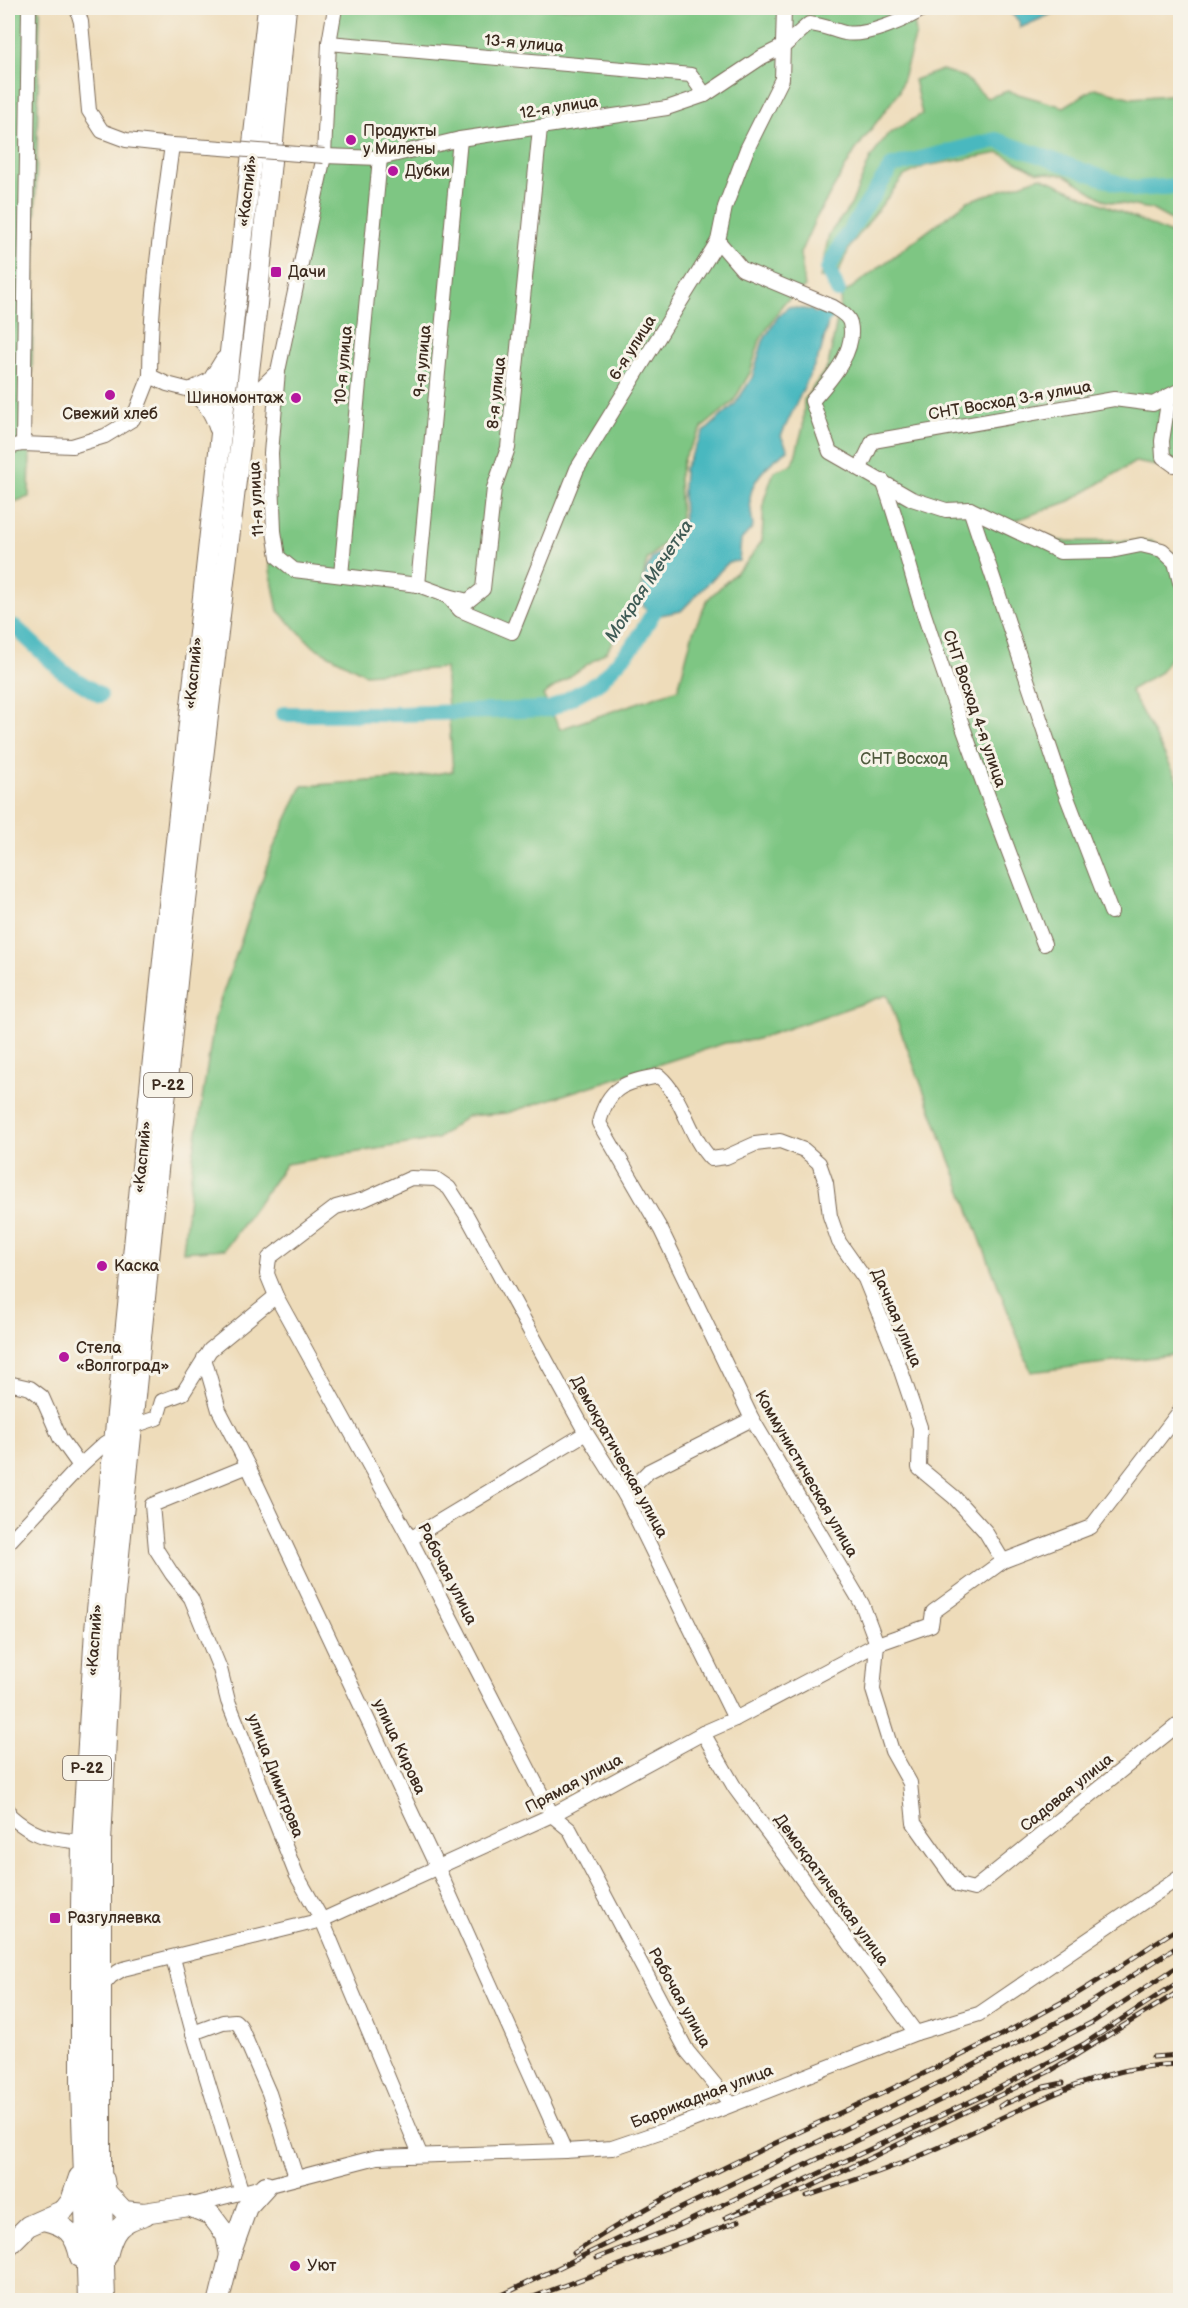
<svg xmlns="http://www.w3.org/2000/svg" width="1188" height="2308" font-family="'Balsamiq Sans',sans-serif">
<rect width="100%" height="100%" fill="#f7f3e8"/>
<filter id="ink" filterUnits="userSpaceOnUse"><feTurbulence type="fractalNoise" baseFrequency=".0167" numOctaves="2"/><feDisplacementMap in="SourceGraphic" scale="12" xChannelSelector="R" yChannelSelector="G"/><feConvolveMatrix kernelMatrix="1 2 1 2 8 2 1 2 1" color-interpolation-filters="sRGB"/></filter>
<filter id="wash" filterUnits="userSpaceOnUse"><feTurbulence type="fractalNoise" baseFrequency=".008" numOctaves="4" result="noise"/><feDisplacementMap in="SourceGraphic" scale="24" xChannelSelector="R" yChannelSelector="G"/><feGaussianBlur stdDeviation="1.35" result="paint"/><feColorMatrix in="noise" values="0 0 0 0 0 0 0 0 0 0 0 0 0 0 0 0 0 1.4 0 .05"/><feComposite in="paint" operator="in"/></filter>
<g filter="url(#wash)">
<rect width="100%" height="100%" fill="#eedcba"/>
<g fill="#7ec683" stroke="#5c7850" stroke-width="1.5">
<polygon points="8,8 37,8 40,11 29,497 8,504"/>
<polygon points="332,8 912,8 916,34 899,92 855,151 816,218 800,253 805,287 783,304 760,340 750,373 733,402 703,427 684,457 679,478 681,518 661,546 647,560 639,595 607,651 543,695 560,729 678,689 693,632 707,600 746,563 762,541 764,500 774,471 793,464 803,427 804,400 828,366 842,295 968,201 1041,177 1180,238 1180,470 1135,462 1070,501 1011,522 1060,541 1153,541 1180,558 1180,643 1161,672 1130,690 1180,784 1180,1354 1031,1372 887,995 754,1040 725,1043 507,1113 467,1116 437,1139 286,1164 225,1249 183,1252 193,1158 215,1016 272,851 302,786 410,778 453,771 445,668 365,674 314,647 278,611 270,570 268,455 320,168"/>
<polygon points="942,70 964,77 987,98 1008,91 1064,107 1095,88 1132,98 1180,94 1180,225 1151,209 1106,201 1065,175 1037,172 1000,153 925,166 904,176 851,245 837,275 820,278 829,234 851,205 870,159 887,135 922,114 914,80"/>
</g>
<g fill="#49b8bf" stroke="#42716e" stroke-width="1.5">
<polygon points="1005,8 1065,8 1020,28 1019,21"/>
<path d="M788,307L811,310L828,323L821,351L781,436L788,450C771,461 753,476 750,498C750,507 752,518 753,527L741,540L739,561L729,562L681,611L661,615L644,608L641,597L646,572L652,558L661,552L684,519L683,491L684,469L703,433L735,404L752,378L763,341L777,318Z"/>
</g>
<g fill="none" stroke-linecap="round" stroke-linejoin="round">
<g stroke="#49b8bf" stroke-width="16">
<polyline points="838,291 828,269 843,241 892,166 996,140 1134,189 1180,186"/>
<polyline points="806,334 828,312"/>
<polyline points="8,625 15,627 62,671 100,695"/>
<polyline points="284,714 399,714 550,709 599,682 634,645 665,593"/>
</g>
</g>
</g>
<g filter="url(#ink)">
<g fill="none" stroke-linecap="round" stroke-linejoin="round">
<g stroke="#7a6855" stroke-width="16">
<g id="minor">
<polyline points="77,8 81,22 89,111 102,131 126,140 172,145"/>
<polyline points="335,8 329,43 324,156 278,371 271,453 274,531 278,557 294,570 418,585 448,596 468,601 483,589 494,488 508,448 540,128"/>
<polyline points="329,43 691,75 705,95"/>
<path d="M324,156L380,158L460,139L667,108L705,95L762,57L784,46L809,24C822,25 833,30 845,33C866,37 908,19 924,8"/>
<path d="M718,241L742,269L833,307C839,311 848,315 850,323C857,352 829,381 812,401L830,452L912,499L946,510L970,509L1060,552L1111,551L1141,545L1162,550L1175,562L1180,582"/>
<path d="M150,376C150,299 162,221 172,145L209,147"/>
<polyline points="1169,396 1162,441 1163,457 1174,465 1180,465"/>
<polyline points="245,403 278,371"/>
<polyline points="23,444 29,8"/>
<polyline points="8,447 23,444 72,446 105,436 133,419 150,376 167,384 194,391"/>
<polyline points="860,468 873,441 1114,399 1153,404 1180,390"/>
<path d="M883,481C900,526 910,572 925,617C961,727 1002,835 1044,944"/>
<polyline points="970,509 1063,787 1111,912"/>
<polyline points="341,575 380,158"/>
<polyline points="418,585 460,139"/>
<polyline points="448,596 460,610 512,632 577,469 718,241 725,207 747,149 782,79 784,8"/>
<polyline points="204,1358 219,1410 248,1466 438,1869 565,2151"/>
<polyline points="8,1383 30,1388 42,1397 60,1438 80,1466"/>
<polyline points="133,1426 157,1418 162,1401 183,1393 210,1350 276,1296"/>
<polyline points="248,1466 152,1505 156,1549 172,1574 191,1598 220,1669 228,1701 296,1874 322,1920 420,2154"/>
<polyline points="625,1495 649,1471 752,1419"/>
<polyline points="410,1539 586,1433"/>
<polyline points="8,1543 80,1466 105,1443 114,1444"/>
<path d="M1003,1561L985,1531L954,1497L919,1468L920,1427L895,1353L865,1279L839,1242L830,1216L826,1183L819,1163L804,1150L780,1141L755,1144L726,1157L711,1159C688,1135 684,1098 659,1076C624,1082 608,1087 599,1123L661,1230L752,1419L862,1604L877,1644L873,1690L892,1751L910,1783L914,1823L958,1885L974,1889L1180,1723"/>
<polyline points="703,1733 735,1788 916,2033"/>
<path d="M8,1810V1814C35,1838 47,1838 82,1842"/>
<polyline points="173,1958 193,2033 242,2193"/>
<polyline points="100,1988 111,1976 123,1969 322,1920 552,1815 703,1733 735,1719 877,1644 931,1625 933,1612 1003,1561 1091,1527 1180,1411"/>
<polyline points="193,2033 223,2022 235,2021 240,2026 269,2093 296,2177"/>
<polyline points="731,2104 687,2051 570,1830 552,1815 410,1539 276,1296 267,1274 269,1258 336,1207 365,1199 411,1178 436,1179 449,1188 467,1216 586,1433 625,1495 735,1719"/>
<polyline points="189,2206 377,2157 565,2151 612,2148 680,2125 916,2033 979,2014 1180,1877"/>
</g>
</g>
<g stroke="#7a6855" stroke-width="22">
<g id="highway">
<path d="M219,427C214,411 207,401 194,391L212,382L225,361"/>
<polyline points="104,2180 106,2192 124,2211 144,2213 189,2206 211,2215 226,2235 230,2255"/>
<path d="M43,2220C66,2225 75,2233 80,2257"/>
<polyline points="8,2246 28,2226 64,2210 71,2201 79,2177"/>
<path d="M107,2256C113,2231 119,2222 145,2215"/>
<polyline points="88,2300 81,2086 81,1908 82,1842 95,1630 165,941 268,8"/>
<polyline points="105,2300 101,2166 101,1843 111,1633 181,943 257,304 286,8"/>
<polyline points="219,2300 230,2255 247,2207 266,2186"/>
</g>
</g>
<use href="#minor" stroke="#fff" stroke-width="14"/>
<use href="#highway" stroke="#fff" stroke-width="20"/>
<g stroke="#3b2a1e" stroke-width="5">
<g id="rail">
<polyline points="1180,1981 1084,2044 995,2090 725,2218 806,2189 1050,2071 1180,1991"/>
<polyline points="1153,2057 1180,2055"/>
<polyline points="1006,2102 1000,2106 1044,2087 1063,2083"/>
<path d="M807,2196C851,2181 897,2167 940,2147C1018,2112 1093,2065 1180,2064"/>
<path d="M574,2253C684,2179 810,2129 929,2071C975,2049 1021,2025 1066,2000C1105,1978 1142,1951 1180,1927"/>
<polyline points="597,2258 676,2227 949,2096 1093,2022 1180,1965"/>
<polyline points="492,2300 937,2084 1073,2014 1180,1945"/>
<polyline points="525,2300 739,2221"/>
</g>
</g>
<use href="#rail" stroke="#f7f3e8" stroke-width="3" stroke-dasharray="9" stroke-linecap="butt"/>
<g stroke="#7a6855" stroke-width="16" stroke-linecap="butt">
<polyline id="minor-bridge" points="209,147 324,156"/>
</g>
<use href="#minor-bridge" stroke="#fff" stroke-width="14"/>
</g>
</g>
<g fill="#b5179e" stroke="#f7f3e8" stroke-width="2">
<circle cx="351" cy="140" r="6"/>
<circle cx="393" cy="171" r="6"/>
<rect x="270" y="266" width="12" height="12" rx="3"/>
<circle cx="110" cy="395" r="6"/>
<circle cx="296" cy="398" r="6"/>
<circle cx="102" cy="1266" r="6"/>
<circle cx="64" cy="1357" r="6"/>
<rect x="49" y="1912" width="12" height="12" rx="3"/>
<circle cx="295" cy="2266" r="6"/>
</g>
<g text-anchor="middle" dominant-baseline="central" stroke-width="6" stroke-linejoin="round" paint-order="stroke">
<g fill="#f7f3e8" stroke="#73665b" stroke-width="1.5">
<rect x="144" y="1073" width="48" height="24" rx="4.5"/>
<rect x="63" y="1756" width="48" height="24" rx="4.5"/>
</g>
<g font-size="15" font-weight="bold" fill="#3b2a1e">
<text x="168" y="1085">Р-22</text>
<text x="87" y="1768">Р-22</text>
</g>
<g font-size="16" fill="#3b2a1e" stroke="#f7f3e8">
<text transform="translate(524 44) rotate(5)">13-я улица</text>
<text transform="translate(559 108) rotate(-9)">12-я улица</text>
<text transform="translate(248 191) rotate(-83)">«Каспий»</text>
<text transform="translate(633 348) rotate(-58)">6-я улица</text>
<text transform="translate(423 361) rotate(-85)">9-я улица</text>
<text transform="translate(344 365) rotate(-85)">10-я улица</text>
<text transform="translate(497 393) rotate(-84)">8-я улица</text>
<text transform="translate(1010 401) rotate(-10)">СНТ Восход 3-я улица</text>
<text transform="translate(257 499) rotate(-93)">11-я улица</text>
<text transform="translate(194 673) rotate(-84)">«Каспий»</text>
<text transform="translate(974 709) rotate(71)">СНТ Восход 4-я улица</text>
<text transform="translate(143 1157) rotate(-84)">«Каспий»</text>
<text transform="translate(896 1318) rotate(67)">Дачная улица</text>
<text transform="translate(619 1457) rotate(61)">Демократическая улица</text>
<text transform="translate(806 1474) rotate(60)">Коммунистическая улица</text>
<text transform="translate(447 1574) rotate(63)">Рабочая улица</text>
<text transform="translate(95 1640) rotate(-86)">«Каспий»</text>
<text transform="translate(399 1747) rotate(65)">улица Кирова</text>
<text transform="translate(275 1776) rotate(69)">улица Димитрова</text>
<text transform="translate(574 1784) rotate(-28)">Прямая улица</text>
<text transform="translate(1067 1793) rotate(-39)">Садовая улица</text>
<text transform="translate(831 1890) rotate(54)">Демократическая улица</text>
<text transform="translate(679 1998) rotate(61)">Рабочая улица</text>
<text transform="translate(702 2097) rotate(-21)">Баррикадная улица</text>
</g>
<g font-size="16" fill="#3b2a1e" stroke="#f7f3e8" text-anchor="start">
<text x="363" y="131">Продукты<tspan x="363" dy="18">у Милены</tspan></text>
<text x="405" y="171">Дубки</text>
<text x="288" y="272">Дачи</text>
<text x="284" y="398" text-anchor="end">Шиномонтаж</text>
<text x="110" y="414" text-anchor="middle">Свежий хлеб</text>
<text x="114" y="1266">Каска</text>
<text x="76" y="1348">Стела<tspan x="76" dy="18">«Волгоград»</tspan></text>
<text x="67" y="1918">Разгуляевка</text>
<text x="307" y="2266">Уют</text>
</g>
<g font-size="16" fill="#4f593c" stroke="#f7f3e8">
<text x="904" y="759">СНТ Восход</text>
</g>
<g font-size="18" font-style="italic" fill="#405c56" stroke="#f7f3e8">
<text transform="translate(649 581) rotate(-56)">Мокрая Мечетка</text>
</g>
</g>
<rect width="1188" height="2308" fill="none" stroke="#f7f3e8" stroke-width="30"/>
</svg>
